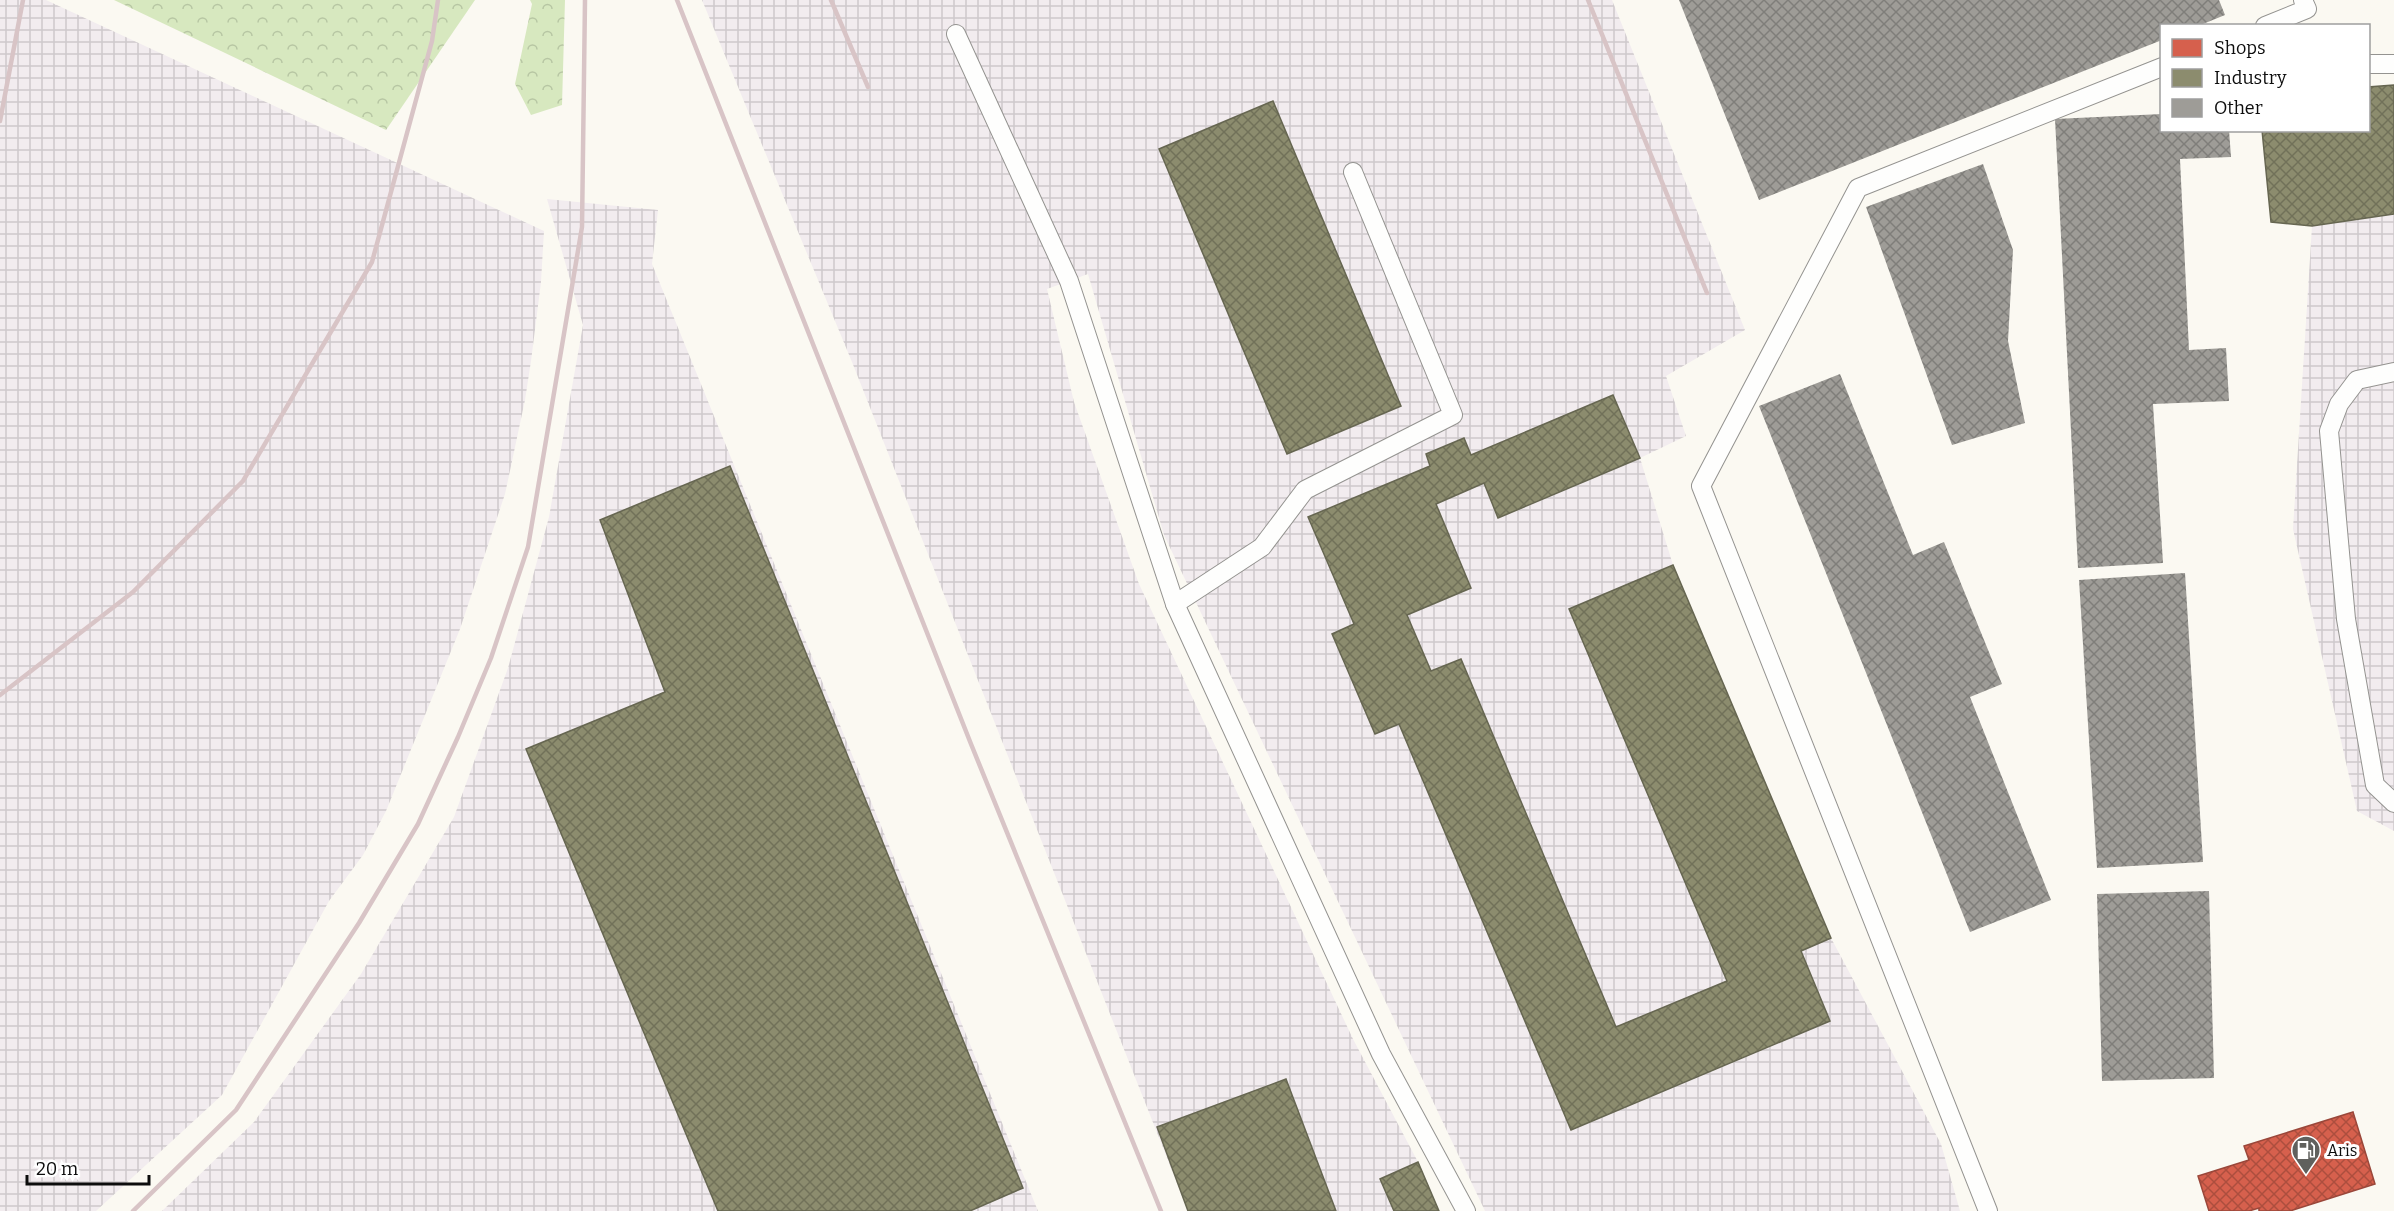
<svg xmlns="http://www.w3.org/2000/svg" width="2394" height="1211" font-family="Bitter,serif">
<defs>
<pattern id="industrial-grid" width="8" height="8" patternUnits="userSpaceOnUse" patternTransform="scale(1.5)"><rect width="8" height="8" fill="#f2ecef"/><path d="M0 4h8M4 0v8" fill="none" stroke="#cec9cc"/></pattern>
<pattern id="forest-crowns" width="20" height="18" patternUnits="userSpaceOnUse" patternTransform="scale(1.5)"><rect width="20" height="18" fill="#d7e8bf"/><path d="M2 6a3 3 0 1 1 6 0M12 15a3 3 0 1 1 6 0" fill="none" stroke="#b7c6a3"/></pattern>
<pattern id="shops-cross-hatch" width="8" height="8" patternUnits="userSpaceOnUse" patternTransform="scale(1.5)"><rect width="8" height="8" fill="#d6604d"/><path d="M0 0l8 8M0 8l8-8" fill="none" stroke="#ac4e3e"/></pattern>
<pattern id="industry-cross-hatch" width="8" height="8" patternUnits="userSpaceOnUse" patternTransform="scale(1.5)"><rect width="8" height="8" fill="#8c8c6e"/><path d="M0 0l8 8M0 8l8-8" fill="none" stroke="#717159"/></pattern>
<pattern id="building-cross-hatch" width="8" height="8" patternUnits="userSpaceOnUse" patternTransform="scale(1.5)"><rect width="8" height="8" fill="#9e9c97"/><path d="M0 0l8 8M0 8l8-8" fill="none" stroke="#7f7e7a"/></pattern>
</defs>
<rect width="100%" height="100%" fill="#fbf9f2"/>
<g fill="url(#industrial-grid)">
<polygon points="0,0 46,0 544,231 541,282 531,361 525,400 505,494 460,629 386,811 363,855 329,901 222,1095 96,1211 0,1211"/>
<polygon points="702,0 1612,0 1745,330 1666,376 1686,436 1640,458 1673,565 1831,938 1941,1144 1960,1211 1485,1211 1164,535 1088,274 1047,289 1074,402 1139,584 1353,1039 1418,1162 1439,1211 1188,1211 852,362"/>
<polygon points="547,199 658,210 652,264 1038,1211 162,1211 254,1122 361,974 454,817 508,668 549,517 583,325"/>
<polygon points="2394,214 2394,831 2357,811 2293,529 2312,226"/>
</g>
<g fill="url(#forest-crowns)">
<polygon points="114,0 475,0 386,130"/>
<polygon points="530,0 565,0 562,105 531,115 515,84 532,4"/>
</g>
<polygon fill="url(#shops-cross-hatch)" stroke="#9a473a" stroke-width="1.5" points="2353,1112 2375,1184 2290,1211 2259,1211 2259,1208 2249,1211 2209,1211 2198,1176 2249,1160 2244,1146"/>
<g fill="url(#industry-cross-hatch)" stroke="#666651" stroke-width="1.5">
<polygon points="2394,85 2394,214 2312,226 2271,222 2262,130 2368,130 2368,87"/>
<polygon points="1273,101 1401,406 1287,454 1159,149"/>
<polygon points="1613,395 1640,458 1498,518 1484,483 1436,504 1471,588 1407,615 1431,671 1461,659 1616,1027 1727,981 1569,609 1673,565 1831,938 1801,951 1830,1021 1571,1130 1399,724 1375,734 1332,634 1354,624 1308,517 1430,466 1426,454 1464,438 1471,455"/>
<polygon points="730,466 1023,1188 970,1211 718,1211 526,749 665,692 600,520"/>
<polygon points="1286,1079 1336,1211 1188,1211 1157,1127"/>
<polygon points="1418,1162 1439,1211 1394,1211 1380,1179"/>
</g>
<g fill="url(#building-cross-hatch)">
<polygon points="1679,0 2219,0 2225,15 2198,26 2162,26 2162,40 1759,200"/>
<polygon points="2162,114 2162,130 2229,130 2231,157 2180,159 2189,350 2226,348 2229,401 2153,404 2163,563 2078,568 2055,119"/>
<polygon points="1983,164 2013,250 2008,341 2025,423 1952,445 1866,207"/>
<polygon points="1840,374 1913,555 1944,542 2002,684 1970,697 2051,900 1970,932 1759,406"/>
<polygon points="2185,573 2203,862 2097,868 2079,580"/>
<polygon points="2209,891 2214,1078 2102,1081 2097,894"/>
</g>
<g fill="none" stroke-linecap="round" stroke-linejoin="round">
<g stroke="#949390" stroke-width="20">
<g id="lane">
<polyline points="2265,26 2307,9 2303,0"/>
<polyline points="956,34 1069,281 1175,604 1381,1054 1466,1211"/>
<polyline points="2368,64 2394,64"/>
<polyline points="2394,372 2357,380 2339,404 2329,431 2346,619 2375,785 2394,803"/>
<polyline points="1175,604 1262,547 1305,490 1453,415 1353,172"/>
<polyline points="1988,1211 1701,486 1858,188 2162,67"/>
</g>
</g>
<use href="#lane" stroke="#fefefd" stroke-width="18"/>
<g stroke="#d8c4c6" stroke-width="4.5">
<polyline points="677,0 971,744 1161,1211"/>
<polyline points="831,0 868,87"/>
<polyline points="1588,0 1707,293"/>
<polyline points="0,121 23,0"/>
<polyline points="0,695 133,592 243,481 372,262 432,41 438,0"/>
<polyline points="133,1211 236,1110 359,923 418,824 458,737 491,658 528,547 582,227 585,0"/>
</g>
</g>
<defs>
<g id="fuel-pin" transform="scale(1.5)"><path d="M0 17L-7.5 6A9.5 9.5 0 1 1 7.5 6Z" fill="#60605d" stroke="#fff"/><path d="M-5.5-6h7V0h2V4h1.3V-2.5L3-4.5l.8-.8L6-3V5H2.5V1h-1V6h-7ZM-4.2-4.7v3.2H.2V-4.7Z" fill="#fff"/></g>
</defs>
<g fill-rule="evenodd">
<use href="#fuel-pin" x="2306" y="1150"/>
</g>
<g text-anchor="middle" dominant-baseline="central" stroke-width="6" stroke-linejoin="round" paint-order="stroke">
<g font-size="16" fill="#0d0d0d" stroke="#fff" text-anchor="start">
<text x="2327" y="1150">Aris</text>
</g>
</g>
<rect x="2160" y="24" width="210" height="108" fill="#ffffff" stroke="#9e9e9e" stroke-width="1.5"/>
<rect x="2172" y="39" width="30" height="18" fill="#d6604d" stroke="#9e9e9e" stroke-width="1.5"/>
<text x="2214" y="54" font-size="18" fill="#0d0d0d">Shops</text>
<rect x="2172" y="69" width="30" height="18" fill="#8c8c6e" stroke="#9e9e9e" stroke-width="1.5"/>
<text x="2214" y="84" font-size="18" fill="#0d0d0d">Industry</text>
<rect x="2172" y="99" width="30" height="18" fill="#9e9c97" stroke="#9e9e9e" stroke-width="1.5"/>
<text x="2214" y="114" font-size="18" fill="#0d0d0d">Other</text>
<path d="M27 1175v9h122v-9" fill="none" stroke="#0d0d0d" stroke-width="3"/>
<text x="36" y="1175" font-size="18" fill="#0d0d0d" stroke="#ffffff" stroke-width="4.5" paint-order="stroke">20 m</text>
</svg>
